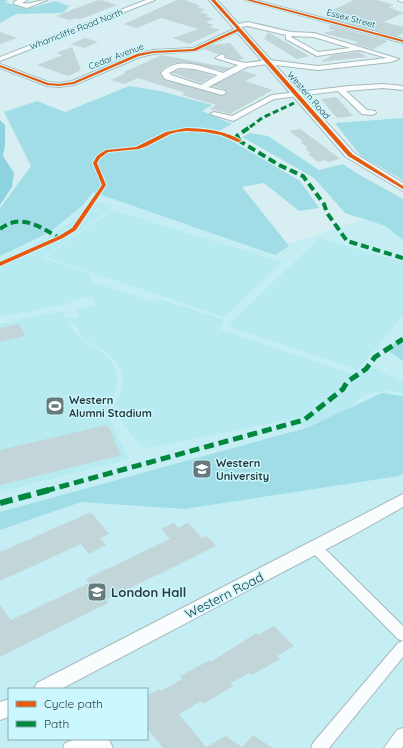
<svg xmlns="http://www.w3.org/2000/svg" width="403" height="748" font-family="Quicksand,sans-serif">
<rect width="100%" height="100%" fill="#d7eff2"/>
<path fill="#c5eef4" fill-rule="evenodd" d="M37,170L272,249L403,207V748H0V214ZM9,689H147V739H9Z"/>
<g fill="#b8eaf1">
<path d="M98,202L112,207L43,258L88,273L93,282L155,302L160,299L224,320L219,329L351,374L373,368L403,382V393L387,390L364,395L344,412L305,427L288,420L148,448L138,444L112,407C130,384 126,367 103,350C98,346 92,344 87,341C82,337 78,329 74,323L69,324C74,335 84,340 94,347C123,366 122,383 107,413L129,459L0,492V324L62,311L66,319L79,317L76,310L96,305L91,295L66,304L0,317V260C36,247 68,225 98,202Z"/>
<polygon points="112,210 282,262 224,317 46,257"/>
<polygon points="319,238 403,262 403,315 358,370 228,326"/>
</g>
<g fill="#a0dde6">
<polygon points="0,0 8,0 5,2 27,9 55,1 69,6 63,13 16,14 0,23"/>
<polygon points="129,86 160,91 212,105 202,111 232,124 217,132 300,181 319,208 299,211 264,183 242,187 289,246 275,255 93,192 82,206 50,232 0,256 0,208 31,166 4,112 37,101 65,112"/>
<polygon points="403,118 403,180 361,156 335,123"/>
<polygon points="250,133 268,136 319,170 343,164 358,174 403,199 403,240 386,226 345,213 314,178 242,137"/>
<polygon points="395,342 403,342 403,361 389,351"/>
<polygon points="382,393 403,396 403,473 399,476 184,509 81,502 0,530 0,512 306,428"/>
</g>
<polygon fill="#8ed4e0" points="0,120 5,125 5,145 3,156 14,173 12,187 0,205"/>
<g fill="#c2d5d8">
<polygon points="98,0 117,5 81,19 76,18 69,20 56,16"/>
<polygon points="177,0 185,0 201,6 197,7 206,10 200,12 209,15 205,16 214,19 205,22 214,25 209,27 220,30 189,44 173,38 198,29 161,18 137,28 124,24"/>
<polygon points="354,0 377,0 394,5 388,7 403,13 384,22 403,27 403,33 397,36 331,19 333,10"/>
<polygon points="330,25 388,41 373,49 359,45 355,44 358,42 323,33 336,30 329,29"/>
<polygon points="0,32 17,38 0,44"/>
<polygon points="268,32 309,56 297,59 264,39"/>
<polygon points="85,38 98,42 84,48 71,44"/>
<polygon points="230,43 244,59 237,60 226,57 223,53 218,54 203,49 211,45"/>
<polygon points="72,47 81,70 68,76 37,65 63,55 56,53"/>
<polygon points="359,52 367,57 320,62 333,55"/>
<polygon points="162,55 230,68 223,71 192,63 175,63 167,66 160,72 160,74 165,80 223,96 227,93 226,90 212,86 243,71 258,75 245,81 273,90 230,114 210,109 216,105 182,95 185,93 138,78 124,84 111,80 126,73 124,72"/>
<polygon points="179,70 194,70 214,76 201,83 172,73"/>
<polygon points="336,97 339,100 353,116 337,118 321,99"/>
<polygon points="300,129 318,142 340,159 328,162 325,160 318,162 308,154 311,153 305,149 308,148 300,142 303,141 289,131"/>
<polygon points="19,324 25,336 0,342 0,328"/>
<polygon points="107,425 115,439 113,440 122,455 0,485 0,450"/>
<polygon points="91,512 109,534 100,538 106,545 89,554 81,544 0,581 0,552"/>
<polygon points="174,523 178,528 188,523 202,538 207,536 216,546 106,600 108,603 0,657 0,605 11,620 89,583 86,579 170,539 161,529"/>
<polygon points="274,626 294,646 277,656 280,659 268,666 251,675 249,673 231,683 233,686 203,704 201,701 179,714 206,747 226,736 242,747 253,735 273,748 163,748 147,728 147,696 159,689 161,691 182,679 180,676 210,660 211,662 256,633 258,635"/>
</g>
<g fill="none" stroke-linecap="round" stroke-linejoin="round">
<g stroke="#a7b9bc" stroke-width="2">
<g id="minor">
<path d="M18,0H27L22,3C30,5 39,0 47,0L27,8L14,4V2Z"/>
<polygon points="146,0 155,0 0,61 0,57"/>
<polygon points="245,0 255,0 403,39 403,43"/>
<polygon points="398,0 403,0 403,2 399,1"/>
<path d="M248,22L291,32L314,33L399,59L391,62L318,70L267,64L247,67L208,87L225,91L226,93L222,95L165,79L161,73C178,55 204,67 223,73L238,65L215,58L222,54L225,56L224,58L245,63L269,60L318,66L387,58L359,50L317,56L286,39V35L248,26L240,27L242,29L241,30L196,51L153,54L140,57L74,85L59,87L47,86L0,68V64L48,82L59,83L72,81L136,54L153,50L193,48L236,28L233,26L234,25ZM292,36L314,37L350,48L318,52L291,37ZM179,68L194,69L218,75L201,85L171,75L169,73Z"/>
<polygon points="383,84 403,86 403,90 383,88 346,91 367,110 375,111 376,113 372,115 362,114 338,91 274,99 233,121 210,114 214,112 232,116 272,95 349,86"/>
<polygon points="316,543 321,545 403,626 403,641 398,639 311,551 309,548 311,545"/>
<polygon points="403,641 403,657 329,748 311,748 313,743 398,643"/>
<polygon points="403,728 403,746 402,748 384,748 397,730"/>
<polygon points="76,739 105,739 109,740 113,748 63,748 65,743"/>
</g>
</g>
<g stroke="#a7b9bc" stroke-width="2">
<g id="major">
<polygon points="209,0 217,0 354,153 403,183 403,191 346,157"/>
<polygon points="403,494 403,507 355,534 61,689 34,689 37,683"/>
<polygon points="9,699 9,717 0,720 0,702"/>
</g>
</g>
<polyline stroke="#c6cfd0" stroke-width="1.5" stroke-dasharray="1.5 2" stroke-linecap="butt" points="103,0 116,6"/>
<use href="#minor" fill="#f9fdfd" fill-rule="evenodd"/>
<use href="#major" fill="#f9fdfd" fill-rule="evenodd"/>
<polyline stroke="#00873e" stroke-width="3" stroke-dasharray="6 3" stroke-linecap="butt" points="250,127 262,118 294,103"/>
<g stroke="#00873e" stroke-width="4" stroke-dasharray="8 4" stroke-linecap="butt">
<polyline points="238,140 279,165 303,176 324,204 327,213 347,241 403,258"/>
<polyline points="240,141 237,136 251,126"/>
<path d="M0,229C21,213 39,226 59,238"/>
</g>
<polyline stroke="#00873e" stroke-width="5" stroke-dasharray="10 5" stroke-linecap="butt" points="45,491 304,420 343,389 347,382 366,369 375,357 403,339"/>
<polyline stroke="#00873e" stroke-width="6" stroke-dasharray="13 6" stroke-linecap="butt" points="0,503 49,490"/>
<g stroke="#cbf7fe" stroke-width="2">
<g id="cycleway">
<polygon points="211,0 215,0 352,154 403,186 403,189 348,156 238,31 195,51 153,53 139,56 74,84 59,86 47,85 0,67 0,65 48,83 59,84 73,82 137,54 153,51 193,49 237,29"/>
<polygon points="246,0 252,0 403,40 403,42"/>
<path d="M186,128C204,128 227,131 242,141L238,142L221,135L205,132L186,131L177,132L170,134L147,146L139,149L108,152L100,158L97,163L106,185L76,230L63,238L0,266V262L59,236L72,228L102,185L93,163L97,156L101,153L106,150L136,147L166,132Z"/>
</g>
</g>
<use href="#cycleway" fill="#e8590c" fill-rule="evenodd"/>
</g>
<defs>
<g id="stadium-square" transform="scale(1)"><rect x="-9" y="-9" width="18" height="18" rx="4" fill="#677a7d" stroke="#cbf7fe"/><path d="M0-5a6.5 5 0 1 0 0 10a6.5 5 0 1 0 0-10ZM-3.5-1.8h7v3.6h-7Z" fill="#fff"/></g>
<g id="university-square" transform="scale(1)"><rect x="-9" y="-9" width="18" height="18" rx="4" fill="#677a7d" stroke="#cbf7fe"/><path d="M0-5L7-2L0 1L-7-2ZM-4 1L0 2.5L4 1V4Q0 6-4 4Z" fill="#fff"/></g>
</defs>
<g fill-rule="evenodd">
<use href="#stadium-square" x="55" y="406"/>
<use href="#university-square" x="202" y="469"/>
<use href="#university-square" x="97" y="592"/>
</g>
<g text-anchor="middle" dominant-baseline="central" stroke-width="3" stroke-linejoin="round" paint-order="stroke">
<g font-size="9" fill="#2a3b3e" stroke="#cbf7fe">
<text transform="translate(351 18) rotate(15)">Essex Street</text>
<text transform="translate(76 29) rotate(-21)">Wharncliffe Road North</text>
<text transform="translate(116 56) rotate(-21)">Cedar Avenue</text>
<text transform="translate(309 95) rotate(49)">Western Road</text>
</g>
<g font-size="11" font-weight="bold" fill="#2a3b3e" stroke="#cbf7fe" text-anchor="start">
<text x="69" y="400">Western<tspan x="69" dy="13">Alumni Stadium</tspan></text>
<text x="216" y="463">Western<tspan x="216" dy="13">University</tspan></text>
</g>
<g font-size="13" font-weight="bold" fill="#2a3b3e" stroke="#cbf7fe" text-anchor="start">
<text x="111" y="592">London Hall</text>
</g>
<g font-size="13" fill="#2a3b3e" stroke="#cbf7fe">
<text transform="translate(224 595) rotate(-27)">Western Road</text>
</g>
</g>
<rect x="8" y="688" width="140" height="52" fill="#cbf7fe" stroke="#8bacb1"/>
<rect x="16" y="701" width="20" height="6" fill="#e8590c" stroke="#8bacb1"/>
<text x="44" y="708" font-size="12" fill="#2a3b3e">Cycle path</text>
<rect x="16" y="721" width="20" height="6" fill="#00873e" stroke="#8bacb1"/>
<text x="44" y="728" font-size="12" fill="#2a3b3e">Path</text>
</svg>
